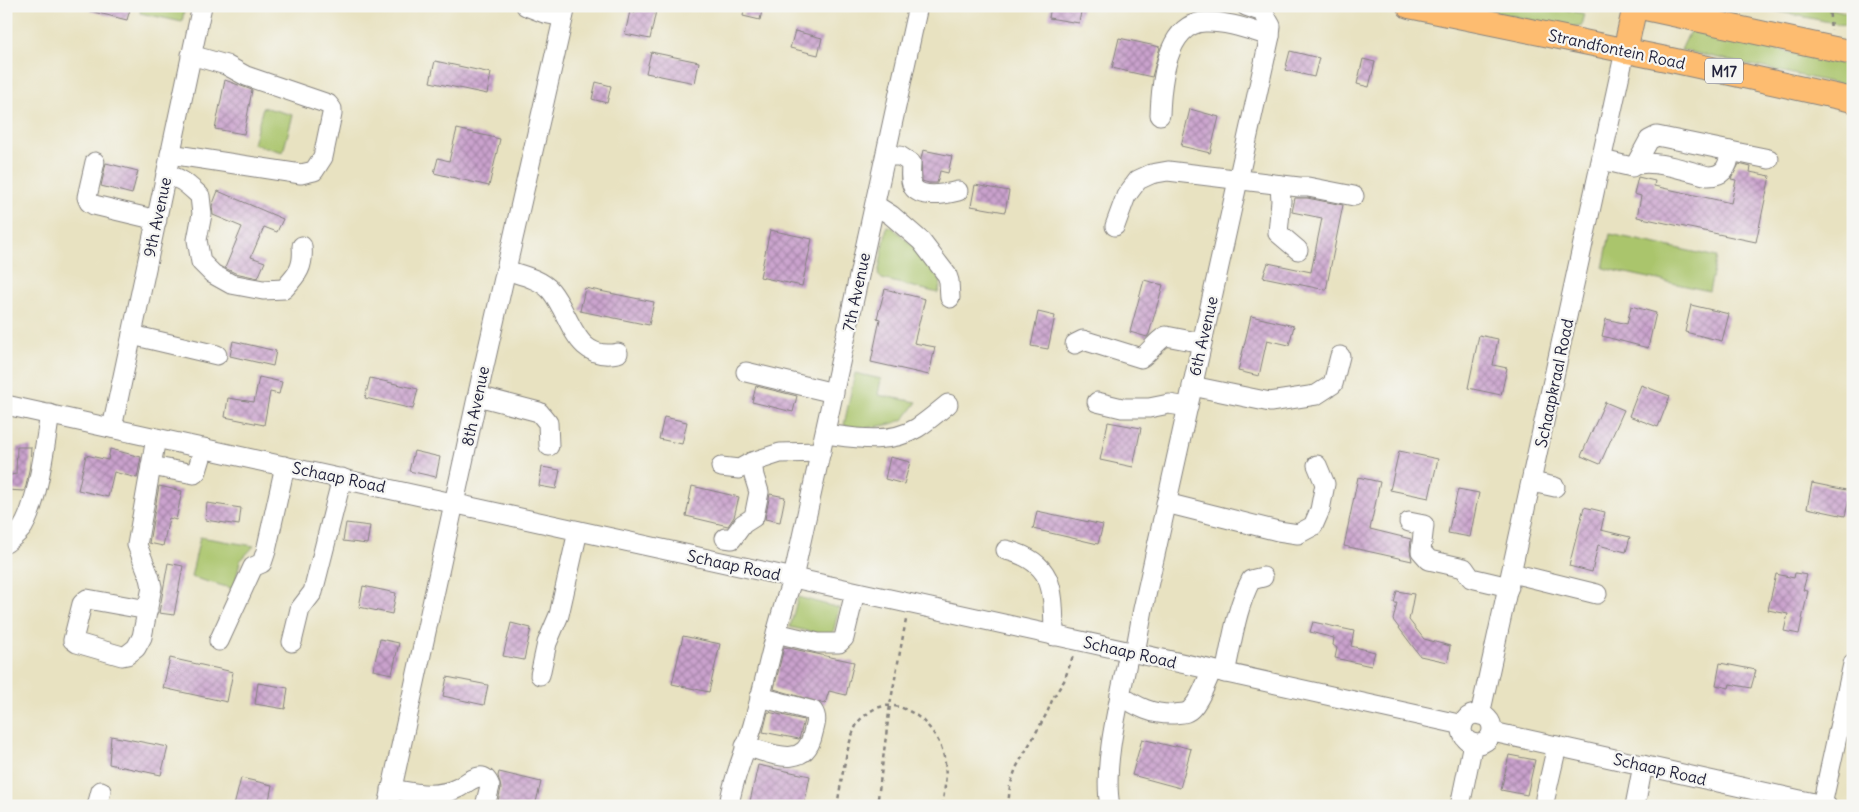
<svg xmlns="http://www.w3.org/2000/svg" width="1859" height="812" font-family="Delius,sans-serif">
<defs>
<pattern id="building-cross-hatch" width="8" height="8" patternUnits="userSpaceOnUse" patternTransform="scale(1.25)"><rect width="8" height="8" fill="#caa2cd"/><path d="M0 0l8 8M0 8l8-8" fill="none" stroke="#a484a8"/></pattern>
</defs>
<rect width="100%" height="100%" fill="#f6f6f2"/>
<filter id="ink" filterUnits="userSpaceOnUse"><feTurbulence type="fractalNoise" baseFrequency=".02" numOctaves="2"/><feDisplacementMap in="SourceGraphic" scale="10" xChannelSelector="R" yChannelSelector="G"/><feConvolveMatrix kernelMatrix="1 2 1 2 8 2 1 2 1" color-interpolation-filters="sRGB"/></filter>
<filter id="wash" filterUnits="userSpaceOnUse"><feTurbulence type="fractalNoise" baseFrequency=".0096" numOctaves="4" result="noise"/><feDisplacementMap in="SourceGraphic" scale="20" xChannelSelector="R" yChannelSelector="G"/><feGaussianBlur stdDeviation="1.12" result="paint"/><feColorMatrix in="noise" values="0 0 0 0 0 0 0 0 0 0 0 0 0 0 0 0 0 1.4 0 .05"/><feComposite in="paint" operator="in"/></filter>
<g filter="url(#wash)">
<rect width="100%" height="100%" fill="#e8e2c1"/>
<g fill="#aac56c" stroke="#667454">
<polygon points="141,6 185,6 182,22 140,13"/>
<polygon points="1465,6 1549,6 1585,14 1582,25 1568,28"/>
<polygon points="1752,6 1820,6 1853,14 1853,27"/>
<polygon points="1690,31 1853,66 1853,87 1681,50"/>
<polygon points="263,107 293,115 283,152 253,144"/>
<polygon points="887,226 892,227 923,255 941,282 938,293 882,279 878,275"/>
<polygon points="1610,234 1717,257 1709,291 1603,268"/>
<path d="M855,373L881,379L878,395L917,402C913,407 909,413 905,418C895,426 855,431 844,425Z"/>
<polygon points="200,537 254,546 240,561 234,589 191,577"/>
<polygon points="798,597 839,608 832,637 790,627"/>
</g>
<g id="blocks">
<g fill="url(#building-cross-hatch)">
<polygon points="90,6 131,6 127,20 90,11"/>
<polygon points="636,6 657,6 650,39 625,34 630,11 635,13"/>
<polygon points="745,6 763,6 760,20 743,16"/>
<polygon points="1051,6 1082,6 1079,23 1049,18"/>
<polygon points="795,31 822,38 818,55 790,48"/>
<polygon points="1119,38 1160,47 1152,77 1112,68"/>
<polygon points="1290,51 1319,58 1314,77 1285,70"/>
<polygon points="651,52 699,62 695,83 646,73"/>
<polygon points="1363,59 1375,62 1369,87 1357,84"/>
<polygon points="435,61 491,73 487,94 430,82"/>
<polygon points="225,80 252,90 244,134 215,129"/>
<polygon points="596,82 611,86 607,103 592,99"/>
<polygon points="1190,109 1219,117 1210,153 1181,146"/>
<polygon points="457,129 500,139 489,186 434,173 438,158 449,161"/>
<polygon points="923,150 952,156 948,173 940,171 937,183 929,183 922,181 921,159"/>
<polygon points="106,163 138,171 132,194 101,186"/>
<polygon points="1739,164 1751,167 1750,172 1770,176 1756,242 1637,217 1641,196 1634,194 1638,177 1655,181 1654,186 1731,203 1736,180 1731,179"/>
<polygon points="975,185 1009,191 1005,212 971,206"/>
<polygon points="218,191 283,219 277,232 264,227 251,257 265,262 258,278 235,273 225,268 242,227 213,215 212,206"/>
<polygon points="1295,198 1307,198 1343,205 1326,290 1263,277 1268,263 1311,272 1322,218 1292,212"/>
<polygon points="770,230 812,239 802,286 760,277"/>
<polygon points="1144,280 1163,285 1149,334 1147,337 1130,332"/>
<polygon points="585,288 654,302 649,325 580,311"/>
<polygon points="885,289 925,299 914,343 935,347 929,375 871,362 880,319 877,318"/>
<polygon points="1691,305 1729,314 1722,341 1685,332"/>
<polygon points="1631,306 1656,313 1648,348 1602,336 1606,319 1627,324"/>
<polygon points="1038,312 1055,316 1048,349 1031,346"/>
<polygon points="1251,316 1294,326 1289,345 1267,340 1259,376 1238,371"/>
<polygon points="1479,335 1498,339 1493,365 1507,368 1501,395 1468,388"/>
<polygon points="233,341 276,351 273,366 230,356"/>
<polygon points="259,377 282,382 279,394 270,392 264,425 225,417 228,398 254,402"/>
<polygon points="370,378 418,389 413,409 365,398"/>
<polygon points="1641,385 1670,396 1658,427 1629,416"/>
<polygon points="756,386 797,396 793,412 752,402"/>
<polygon points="1605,402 1624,410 1600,464 1581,456"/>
<polygon points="664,417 687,422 682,444 659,439"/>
<polygon points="1108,422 1141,428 1133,467 1100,460"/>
<polygon points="17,447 31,447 30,465 26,486 24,491 6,490 6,476 16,474"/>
<polygon points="110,449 141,457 137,478 114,472 108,497 78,490 86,455 108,460"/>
<polygon points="414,451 440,457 436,477 409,471"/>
<polygon points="1399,451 1438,459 1429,498 1390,490"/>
<polygon points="890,457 910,462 904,484 885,479"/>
<polygon points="542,467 560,470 556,489 539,486"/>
<polygon points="1358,477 1380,482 1370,529 1411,539 1410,550 1412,561 1344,546"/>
<polygon points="1812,483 1851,491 1845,516 1807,508"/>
<polygon points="159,486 182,491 176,520 169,518 163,546 149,543"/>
<polygon points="692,486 739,497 734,517 728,526 686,516"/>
<polygon points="1458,489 1479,493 1470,537 1448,533"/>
<polygon points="770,494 785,497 780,522 765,519"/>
<polygon points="207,503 241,508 239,525 205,520"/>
<polygon points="1584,507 1605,512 1601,530 1630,537 1626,552 1598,545 1592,572 1569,566"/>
<polygon points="1037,511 1103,525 1098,544 1033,529"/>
<polygon points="346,523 370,526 367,544 343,541"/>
<polygon points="168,563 183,566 174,615 159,613"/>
<polygon points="1795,573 1807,575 1803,590 1808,591 1799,634 1784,631 1788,614 1768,610 1776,574 1794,578"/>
<polygon points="363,586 396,593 392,614 359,607"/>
<polygon points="1397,591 1414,594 1409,620 1424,639 1450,646 1448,662 1420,656 1393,620 1397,603 1394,603"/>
<polygon points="1313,622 1354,631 1351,646 1375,652 1371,666 1335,658 1337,648 1333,645 1334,638 1310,632"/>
<polygon points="511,623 531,628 524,660 503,656"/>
<polygon points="683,636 720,644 709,692 672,684"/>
<polygon points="380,639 399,643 392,674 373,670"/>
<polygon points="784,647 854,662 846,695 829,691 825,704 774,689"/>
<polygon points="170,658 233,672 227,702 163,688"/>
<polygon points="1720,663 1756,670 1751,688 1730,684 1729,688 1716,685"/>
<polygon points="447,677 488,685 484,705 443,696"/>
<polygon points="258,683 288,688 285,709 255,704"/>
<polygon points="768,712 804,720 799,739 763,732"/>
<polygon points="111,736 168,747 161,775 109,764"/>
<polygon points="1142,739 1175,747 1176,745 1191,749 1180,788 1132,775"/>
<polygon points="1509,755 1535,760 1527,795 1501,790"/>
<polygon points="758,765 810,776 804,806 749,806"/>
<polygon points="499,772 541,782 535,806 497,806 501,788 498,776"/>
<polygon points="241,778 272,785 268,806 234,806"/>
</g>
</g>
</g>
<g filter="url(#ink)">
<use href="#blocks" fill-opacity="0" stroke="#85827e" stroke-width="1"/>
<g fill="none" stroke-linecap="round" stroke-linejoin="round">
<g stroke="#85827e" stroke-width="21">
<g id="minor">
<polyline points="526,6 544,13 563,17"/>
<path d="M1160,115C1161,85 1166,23 1205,22C1226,21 1250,30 1270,36"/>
<polyline points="170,154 301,174 314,171 323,157 332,114 332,109 328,104 246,76 226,65 191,55"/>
<path d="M886,156H900L911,163C911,170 909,180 913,187C921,199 946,194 958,191"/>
<path d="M1602,160L1632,167C1647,156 1691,172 1708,176C1725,176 1729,165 1730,151"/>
<polyline points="95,162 87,197 89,202 94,205 157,220"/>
<polyline points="1636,164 1649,140 1657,136 1769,159"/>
<path d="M166,175C181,177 189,186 200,196L202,214L197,240L201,262L213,274L231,284L263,290L284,289C298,274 304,267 302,246"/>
<polyline points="1280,185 1281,201 1278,233 1298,250"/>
<polyline points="875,205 891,215 921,241 947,275 949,281 950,298"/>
<polyline points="1115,226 1126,196 1138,180 1151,174 1168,171 1299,187 1308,187 1354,196"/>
<path d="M506,270C521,275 541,279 551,291C572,317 575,362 618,353"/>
<polyline points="132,335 217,355"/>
<path d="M1075,344L1083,340L1141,358C1151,351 1156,341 1166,336L1202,343"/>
<polyline points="746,372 834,393"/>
<polyline points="1192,386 1270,402 1316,395 1333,384 1340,356"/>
<polyline points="478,396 539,412 548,423 549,446"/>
<polyline points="1097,402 1122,408 1149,408 1169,404 1188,407"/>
<polyline points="6,405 1463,725"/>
<polyline points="112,428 202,6"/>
<path d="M825,434C855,438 889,445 917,428C928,421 938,412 948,404"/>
<polyline points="151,466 194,474 197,471 204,448"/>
<polyline points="721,467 739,469 752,462 780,453 821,452"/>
<polyline points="1532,482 1555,487"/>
<polyline points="1166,503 1278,531 1298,534 1313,526 1320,510 1325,484 1317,465"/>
<polyline points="1409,522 1424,525 1421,551 1429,560 1464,568 1471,578 1509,587"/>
<polyline points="725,538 732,539 743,524 754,517 759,492 754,476 752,462"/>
<path d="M6,543C12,538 19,533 23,527C38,502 45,444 50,414"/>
<path d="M1006,550C1056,562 1053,592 1054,636"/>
<polyline points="1512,573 1597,594"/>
<polyline points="148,610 87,599 82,604 73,640 77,643 122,656 127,655 136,648 142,637 152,587 150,578 137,545 156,438"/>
<polyline points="776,633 818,643 839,643 844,638 855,592"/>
<polyline points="219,641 253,567 262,563 266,551 285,466"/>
<polyline points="292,642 300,609 313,592 342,478"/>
<polyline points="1135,653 1143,609 1270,36 1271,26 1263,12 1246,6"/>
<path d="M1225,673C1232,643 1236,608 1251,580L1263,577"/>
<polyline points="540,675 547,643 559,615 578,531"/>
<path d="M1120,695C1137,707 1153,715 1174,714C1182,713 1187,714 1192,708C1201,699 1206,682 1212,670"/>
<circle cx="1477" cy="729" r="15"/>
<polyline points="1480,715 1625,51"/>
<polyline points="1493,732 1827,806"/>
<path d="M745,746C771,753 805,771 813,733C815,725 818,718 813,711L760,697"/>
<path d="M391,789C414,793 436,799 458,788C464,785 471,778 479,777C485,776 488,781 490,786L485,806"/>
<polyline points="1545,798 1557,746"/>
<polyline points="1822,805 1853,664"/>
<polyline points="97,806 101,791"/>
<polyline points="388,806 482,375 566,6"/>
<path d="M729,806C733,777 745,753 753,725C767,677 775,626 793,578L918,6"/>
<path d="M1110,806C1102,764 1121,695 1129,652"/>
<polyline points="1460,806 1473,743"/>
<polyline points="1635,806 1643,765"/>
</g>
</g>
<g stroke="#85827e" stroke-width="26">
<g id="major">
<polyline points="1409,6 1671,60 1853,100"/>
<polyline points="1636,6 1853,53"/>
<polyline points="1625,51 1635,6"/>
</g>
</g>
<g stroke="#85827e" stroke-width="2.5" stroke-dasharray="4 4" stroke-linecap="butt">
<polyline points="1829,6 1831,30"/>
<path d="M837,806C841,784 847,738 859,721C861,718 865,716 868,713C897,691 935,723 943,753C948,771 945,788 942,806"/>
<polyline points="877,806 890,705 906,620"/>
<polyline points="1008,806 1010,786 1016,768 1047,713 1053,698 1064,681 1073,656"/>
</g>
<use href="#minor" stroke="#fff" stroke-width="19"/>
<use href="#major" stroke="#fdbc6f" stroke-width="24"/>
</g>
</g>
<g text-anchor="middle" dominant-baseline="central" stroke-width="4.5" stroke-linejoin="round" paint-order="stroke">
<rect fill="#f6f6f2" stroke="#626272" stroke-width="1" x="1705" y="58.5" width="38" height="25" rx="4"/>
<g font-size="15" font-weight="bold" fill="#22223b">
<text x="1724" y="71">M17</text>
</g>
<g font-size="16" fill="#22223b" stroke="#f6f6f2">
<text transform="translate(1617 49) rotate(12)">Strandfontein Road</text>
<text transform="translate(157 217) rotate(-78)">9th Avenue</text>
<text transform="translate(856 292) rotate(-78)">7th Avenue</text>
<text transform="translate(1203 336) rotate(-77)">6th Avenue</text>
<text transform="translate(1554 383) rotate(-78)">Schaapkraal Road</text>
<text transform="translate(475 406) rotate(-78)">8th Avenue</text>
<text transform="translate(339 477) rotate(12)">Schaap Road</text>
<text transform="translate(734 565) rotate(12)">Schaap Road</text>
<text transform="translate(1130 652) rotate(13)">Schaap Road</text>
<text transform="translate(1660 769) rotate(13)">Schaap Road</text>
</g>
</g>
<rect width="1859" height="812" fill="none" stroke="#f6f6f2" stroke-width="25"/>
</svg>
